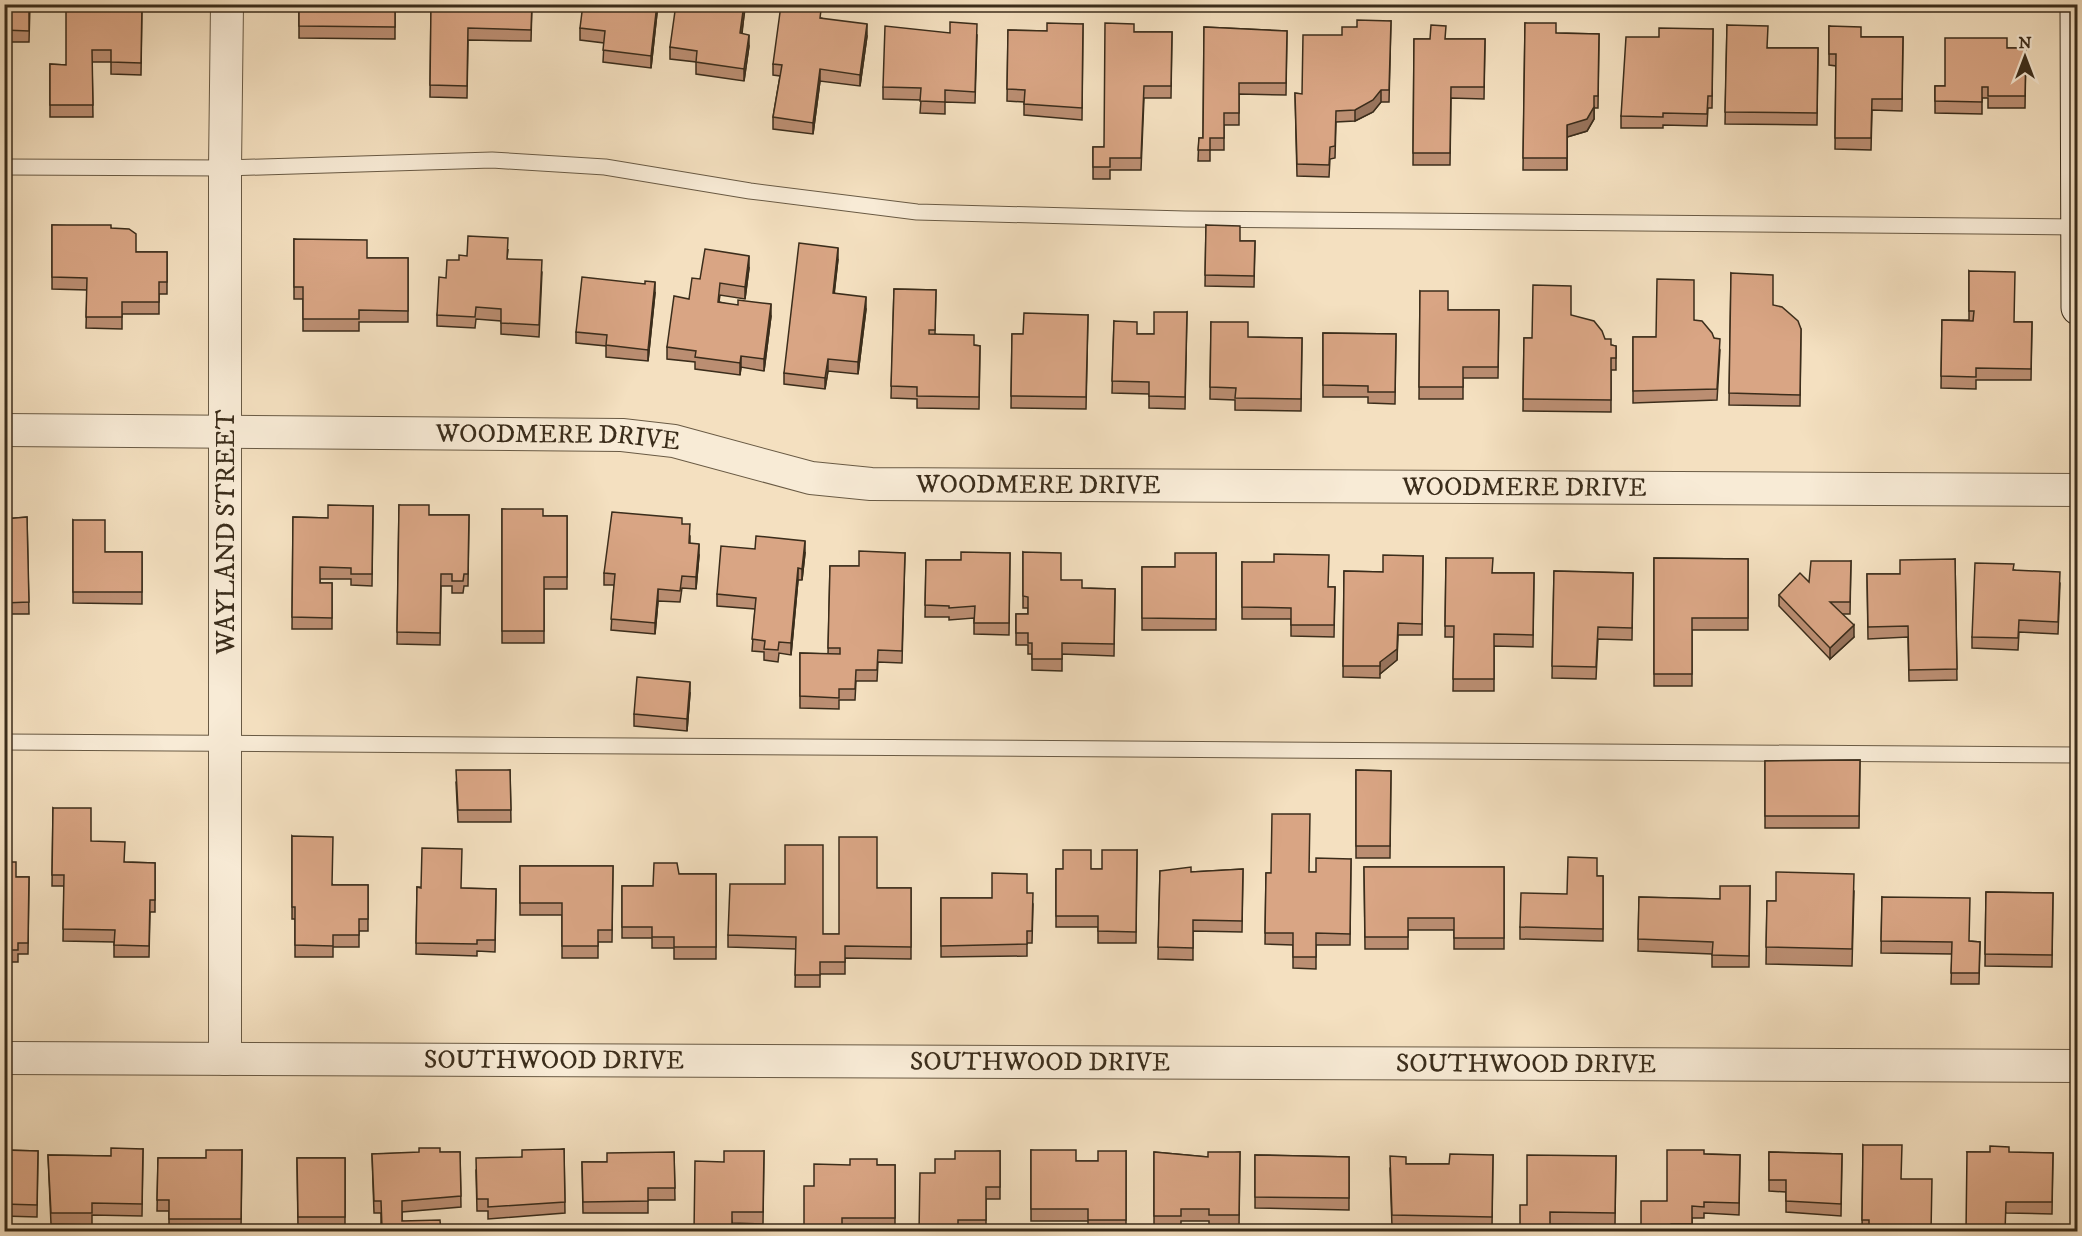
<svg xmlns="http://www.w3.org/2000/svg" width="2082" height="1236" font-family="'IM FELL DW Pica',serif">
<rect width="100%" height="100%" fill="#f4e0c0"/>
<filter id="stains"><feTurbulence type="fractalNoise" baseFrequency=".00333" numOctaves="4"/><feColorMatrix values="0 0 0 0 .2 0 0 0 0 .09 0 0 0 0 .02 0 0 0 .5 -.17"/></filter>
<radialGradient id="worn" r=".72"><stop offset=".6" stop-color="#630" stop-opacity="0"/><stop offset="1" stop-color="#630" stop-opacity=".3"/></radialGradient>
<g fill="none" stroke-linecap="round" stroke-linejoin="round">
<g stroke="#695a44" stroke-width="17">
<g id="lane">
<polyline points="4,167 225,168 492,160 605,167 750,191 917,212 1185,219 2077,227"/>
<polyline points="4,742 2078,755"/>
</g>
</g>
<g stroke="#695a44" stroke-width="34">
<g id="street">
<path id="s1" d="M4,430L622,435L674,441L811,478L871,484L2078,490"/>
<path id="s2" d="M4,1058L2078,1066"/>
<polyline points="225,1059 225,168 227,4"/>
</g>
</g>
<g stroke="#3b2d1b" stroke-width="35">
<polyline id="secondary" points="2077,4 2078,308"/>
</g>
<use href="#lane" stroke="#f8ebd6" stroke-width="15"/>
<use href="#street" stroke="#f8ebd6" stroke-width="32"/>
<use href="#secondary" stroke="#f8ebd6" stroke-width="33"/>
</g>
<g fill="#bb8e72" stroke="#3b2d1b" stroke-width="1.5">
<polygon points="4,4 30,4 29,42 4,42"/>
<polygon points="142,4 141,75 111,74 111,62 92,62 93,117 50,117 50,64 66,65"/>
<polygon points="299,4 395,4 395,39 299,38"/>
<polygon points="431,4 532,4 531,41 468,40 467,98 430,97"/>
<polygon points="658,4 651,68 603,62 604,43 580,40 580,28"/>
<polygon points="745,4 742,34 749,46 744,81 696,74 696,62 670,59 670,47 702,6"/>
<polygon points="821,18 867,36 860,86 820,81 813,134 773,129 773,117 780,76 773,75 773,64"/>
<polygon points="1391,21 1389,102 1381,102 1373,112 1355,121 1336,122 1335,158 1330,159 1329,177 1297,176 1295,93 1302,94 1342,35 1357,27"/>
<polygon points="1525,23 1556,33 1599,34 1598,108 1594,108 1594,119 1587,131 1567,137 1567,170 1523,170"/>
<polygon points="1083,24 1082,120 1024,115 1024,102 1007,101 1008,30 1047,31"/>
<polygon points="1727,25 1768,48 1818,48 1817,125 1725,124"/>
<polygon points="1829,26 1861,37 1903,37 1902,111 1872,110 1871,150 1835,149 1836,66 1829,65"/>
<polygon points="1204,27 1287,31 1286,95 1239,94 1239,125 1224,125 1224,150 1210,150 1210,161 1198,161 1199,138 1203,138"/>
<polygon points="1713,29 1712,108 1708,108 1707,126 1663,125 1663,128 1621,128 1621,116 1659,37"/>
<polygon points="1134,32 1172,32 1171,98 1144,98 1141,170 1110,170 1110,179 1093,179 1093,147 1104,147"/>
<polygon points="950,33 977,35 975,103 945,102 945,114 920,113 921,100 883,99 883,87"/>
<polygon points="1414,39 1485,39 1484,99 1451,98 1450,165 1413,165"/>
<polygon points="2007,48 2026,48 2025,108 1988,108 1988,98 1982,98 1982,114 1935,113 1935,86 1945,86"/>
<polygon points="52,225 111,228 136,252 167,252 167,294 159,294 159,314 122,314 122,329 86,328 87,290 52,289"/>
<polygon points="1206,225 1240,241 1255,241 1254,287 1205,286"/>
<polygon points="294,239 367,258 408,258 408,322 359,322 359,331 303,331 303,299 294,299"/>
<polygon points="508,250 507,259 542,272 539,337 501,334 501,321 476,319 475,328 437,326 437,315 446,278 459,260 467,256"/>
<polygon points="838,259 834,293 866,309 858,374 828,371 825,389 784,384 784,373"/>
<polygon points="749,268 745,299 720,295 719,302 771,316 764,371 741,367 740,375 695,369 695,362 667,359 667,347 689,299 700,279"/>
<polygon points="1969,271 2014,322 2032,322 2031,380 1976,380 1976,389 1941,388 1942,320 1969,320"/>
<polygon points="1731,273 1773,305 1801,329 1800,406 1729,405"/>
<polygon points="894,289 936,290 935,334 974,345 980,346 979,409 917,408 917,399 891,398"/>
<polygon points="1420,291 1448,310 1499,310 1498,378 1463,378 1463,399 1419,399"/>
<polygon points="655,293 648,361 606,357 606,346 576,343 576,332"/>
<polygon points="1187,312 1185,409 1149,408 1149,394 1112,393 1114,321 1137,334 1154,334"/>
<polygon points="1088,315 1086,409 1011,408 1012,334 1023,334"/>
<polygon points="1571,315 1605,339 1611,345 1616,346 1616,370 1611,370 1611,412 1523,411 1524,338 1532,338"/>
<polygon points="1694,320 1714,338 1720,350 1717,400 1633,403 1633,337 1656,337"/>
<polygon points="1211,322 1248,337 1302,338 1301,411 1235,410 1235,400 1210,399"/>
<polygon points="1323,333 1396,334 1395,404 1368,403 1368,397 1323,397"/>
<polygon points="399,505 429,515 469,515 468,586 464,586 463,593 452,593 452,586 441,586 440,645 397,644"/>
<polygon points="373,506 372,586 351,585 351,579 320,579 320,583 332,583 332,629 292,629 293,517 328,518"/>
<polygon points="502,509 543,516 567,516 567,589 544,589 544,643 502,643"/>
<polygon points="27,517 29,614 4,614 4,519"/>
<polygon points="73,520 105,552 142,552 142,604 73,603"/>
<polygon points="682,524 690,536 690,543 699,555 696,589 682,588 680,602 658,601 655,634 611,630 614,585 604,585 604,573"/>
<polygon points="1023,552 1061,580 1082,588 1115,589 1114,656 1062,654 1062,671 1032,670 1032,654 1028,654 1028,645 1016,645 1016,614 1028,614 1028,608 1023,608"/>
<polygon points="805,553 802,580 798,580 791,655 779,653 778,662 764,660 764,652 752,651 755,609 717,606 717,594"/>
<polygon points="905,553 902,663 878,662 877,681 856,681 855,700 839,700 839,709 800,708 800,653 828,654 830,566 859,566"/>
<polygon points="1010,553 1009,635 974,634 974,618 949,620 949,617 925,617 926,560 961,560"/>
<polygon points="1216,553 1216,630 1142,630 1142,567 1175,567"/>
<polygon points="1423,556 1422,635 1398,635 1397,660 1380,674 1380,678 1343,677 1344,571 1383,572"/>
<polygon points="1446,558 1493,573 1534,573 1533,647 1494,646 1494,691 1453,691 1454,637 1445,637"/>
<polygon points="1654,558 1748,559 1748,630 1692,630 1692,686 1654,686"/>
<polygon points="1955,559 1957,680 1909,681 1908,637 1868,639 1867,574 1900,574"/>
<polygon points="1851,561 1850,614 1842,614 1854,637 1830,659 1779,606 1779,595 1809,582"/>
<polygon points="1242,562 1328,587 1335,587 1334,637 1291,636 1291,619 1242,619"/>
<polygon points="2014,570 2060,583 2058,634 2019,632 2018,650 1972,648 1972,637"/>
<polygon points="1554,571 1633,573 1632,640 1598,639 1596,679 1552,678"/>
<polygon points="690,693 687,731 634,726 634,714"/>
<polygon points="1860,760 1859,828 1765,828 1765,761"/>
<polygon points="510,770 511,822 458,822 456,782"/>
<polygon points="1356,770 1391,771 1390,858 1356,858"/>
<polygon points="53,808 91,841 125,862 155,863 155,912 150,912 149,957 114,957 114,942 63,941 64,886 52,886"/>
<polygon points="292,836 333,885 368,885 368,931 359,931 359,947 333,947 333,957 295,957 295,919 292,919"/>
<polygon points="1137,850 1136,943 1098,943 1098,927 1056,927 1056,869 1102,869"/>
<polygon points="1351,859 1350,945 1316,945 1316,969 1293,968 1293,945 1265,944 1266,873 1316,872"/>
<polygon points="4,862 16,877 29,877 28,954 18,954 18,962 4,962"/>
<polygon points="520,866 613,866 612,942 598,942 598,958 562,958 562,915 520,915"/>
<polygon points="1364,867 1504,867 1504,949 1454,949 1454,930 1408,930 1408,949 1365,949"/>
<polygon points="1243,869 1242,932 1193,931 1193,960 1158,959 1160,871 1191,872"/>
<polygon points="679,874 716,874 716,959 674,959 674,948 652,948 652,938 622,938 622,886 653,886"/>
<polygon points="1597,876 1603,876 1603,941 1520,939 1520,927 1567,894"/>
<polygon points="1750,886 1749,967 1712,967 1712,954 1638,951 1639,897 1720,899"/>
<polygon points="417,887 496,889 495,952 477,951 477,956 416,954"/>
<polygon points="877,888 911,888 911,959 845,958 845,974 820,974 820,987 795,987 796,949 728,947 728,935 839,934"/>
<polygon points="1854,891 1852,966 1766,964 1767,901 1776,901"/>
<polygon points="1986,892 2053,893 2052,967 1985,966"/>
<polygon points="1027,893 1033,904 1032,943 1027,943 1027,956 941,957 941,898 992,898"/>
<polygon points="1882,897 1969,941 1980,942 1979,984 1951,984 1952,954 1881,953"/>
<polygon points="1863,1145 1901,1179 1931,1232 1862,1232"/>
<polygon points="143,1149 142,1216 92,1215 92,1225 51,1224 48,1155 111,1156"/>
<polygon points="564,1149 565,1213 488,1219 488,1211 477,1211 476,1170 522,1157"/>
<polygon points="4,1150 38,1151 37,1217 4,1216"/>
<polygon points="242,1150 241,1231 169,1230 169,1211 157,1211 158,1158 206,1158"/>
<polygon points="1031,1150 1076,1161 1098,1161 1126,1151 1126,1232 1088,1232 1088,1221 1031,1221"/>
<polygon points="764,1151 763,1224 732,1223 724,1162"/>
<polygon points="1000,1151 1000,1199 986,1199 986,1232 919,1232 935,1173 955,1159"/>
<polygon points="460,1152 461,1207 402,1212 402,1221 441,1232 381,1232 381,1213 374,1213 372,1154"/>
<polygon points="674,1152 675,1200 648,1200 648,1213 583,1213 582,1162 607,1162"/>
<polygon points="1154,1152 1208,1157 1240,1152 1239,1227 1209,1227 1209,1221 1181,1221 1181,1228 1154,1228"/>
<polygon points="1769,1152 1842,1154 1841,1216 1786,1212 1786,1192 1769,1191"/>
<polygon points="1967,1152 2053,1153 2052,1214 2006,1213"/>
<polygon points="1704,1154 1740,1155 1739,1215 1704,1213 1704,1218 1692,1218 1692,1232 1641,1232 1667,1201"/>
<polygon points="1255,1155 1349,1157 1349,1210 1255,1208"/>
<polygon points="1493,1155 1492,1228 1392,1227 1390,1168 1406,1164 1449,1164"/>
<polygon points="1616,1156 1615,1225 1550,1224 1527,1205"/>
<polygon points="297,1158 345,1158 345,1228 298,1228"/>
<polygon points="877,1165 895,1165 895,1229 842,1229 814,1186"/>
</g>
<g fill="#98745c" stroke="#3b2d1b" stroke-width="1.5">
<polygon points="657,4 658,4 651,68 651,56"/>
<polygon points="744,4 745,4 745,9 740,45 740,33"/>
<polygon points="867,24 867,36 860,86 860,75"/>
<polygon points="749,35 749,46 744,81 744,69"/>
<polygon points="820,69 820,81 813,134 813,123"/>
<polygon points="1381,90 1381,102 1373,112 1355,121 1355,110"/>
<polygon points="1594,107 1594,119 1587,131 1567,137 1567,170 1567,125"/>
<polygon points="838,248 838,259 833,305 833,293"/>
<polygon points="749,256 749,268 745,299 745,287"/>
<polygon points="655,282 655,293 648,361 648,350"/>
<polygon points="866,297 866,309 858,374 858,362"/>
<polygon points="771,304 771,316 764,371 764,359"/>
<polygon points="741,356 741,367 740,375 740,363"/>
<polygon points="828,359 828,371 825,389 825,378"/>
<polygon points="805,541 805,553 802,580 802,569"/>
<polygon points="699,544 699,555 696,589 696,577"/>
<polygon points="798,568 798,580 791,655 791,643"/>
<polygon points="658,589 658,601 655,634 655,623"/>
<polygon points="1398,623 1397,660 1380,674 1380,662"/>
<polygon points="1854,625 1854,637 1830,659 1830,648"/>
<polygon points="690,682 690,693 687,731 687,719"/>
</g>
<g fill="#d9a584" stroke="#3b2d1b" stroke-width="1.5">
<polygon points="4,4 29,4 29,31 4,30"/>
<polygon points="66,4 142,4 141,63 111,62 111,50 92,50 93,105 50,105 50,64 66,65"/>
<polygon points="299,4 395,4 395,27 299,26"/>
<polygon points="431,4 532,4 531,30 468,28 467,86 430,85"/>
<polygon points="583,4 657,4 651,56 603,50 605,31 580,28"/>
<polygon points="676,4 692,4 702,6 702,4 744,4 740,33 749,35 744,69 696,62 697,51 670,47"/>
<polygon points="781,5 821,10 820,18 867,24 860,75 820,69 813,123 773,117 782,65 773,64"/>
<polygon points="1357,20 1391,21 1389,90 1381,90 1373,100 1355,110 1336,111 1335,146 1330,147 1329,165 1297,164 1295,93 1302,94 1303,35 1342,35 1342,27 1357,27"/>
<polygon points="950,22 977,24 975,92 945,90 945,102 920,101 921,88 883,87 885,26 950,33"/>
<polygon points="1047,23 1083,24 1082,108 1024,104 1025,90 1007,89 1008,30 1047,31"/>
<polygon points="1105,23 1134,24 1134,32 1172,32 1171,86 1144,86 1141,158 1110,158 1110,167 1093,167 1093,147 1104,147"/>
<polygon points="1525,23 1556,23 1556,33 1599,34 1598,96 1594,96 1594,107 1587,119 1567,125 1567,158 1523,158"/>
<polygon points="1431,25 1446,26 1445,39 1485,39 1484,87 1451,87 1450,153 1413,153 1414,39 1430,39"/>
<polygon points="1727,25 1768,26 1767,48 1818,48 1817,113 1725,112"/>
<polygon points="1829,26 1861,27 1861,37 1903,37 1902,99 1872,99 1871,138 1835,138 1836,54 1829,54"/>
<polygon points="1204,27 1287,31 1286,83 1239,83 1239,113 1224,113 1224,138 1210,138 1210,150 1198,150 1199,138 1203,138"/>
<polygon points="1659,28 1713,29 1712,96 1708,96 1707,114 1663,113 1663,117 1621,116 1626,37 1659,37"/>
<polygon points="1945,38 2007,38 2007,48 2026,48 2025,96 1988,96 1988,87 1982,87 1982,102 1935,101 1935,86 1945,86"/>
<polygon points="52,225 111,225 111,228 129,229 136,234 136,252 167,252 167,282 159,282 159,302 122,302 122,317 86,317 87,278 52,277"/>
<polygon points="1206,225 1240,226 1240,241 1255,241 1254,276 1205,275"/>
<polygon points="468,236 508,238 507,259 542,260 539,325 501,323 501,309 476,307 475,317 437,315 439,277 446,278 447,260 459,260 459,255 467,256"/>
<polygon points="294,239 367,240 367,258 408,258 408,311 359,310 359,319 303,319 303,287 294,287"/>
<polygon points="799,243 838,248 833,293 866,297 858,362 828,359 825,378 784,373"/>
<polygon points="705,249 749,256 745,287 720,283 718,302 738,305 738,300 771,304 764,359 741,356 740,363 695,357 696,351 667,347 674,296 689,299 692,278 700,279"/>
<rect x="4" y="259" width="1" height="28"/>
<polygon points="1969,271 2015,272 2014,322 2032,322 2031,369 1976,368 1976,377 1941,376 1942,320 1973,321 1974,311 1969,311"/>
<polygon points="1731,273 1773,275 1773,305 1782,307 1798,321 1801,329 1800,395 1729,393"/>
<polygon points="582,277 645,284 645,281 655,282 648,350 606,345 607,335 576,332"/>
<polygon points="1657,279 1694,280 1694,320 1702,321 1712,333 1714,338 1720,339 1717,389 1633,391 1633,337 1656,337"/>
<polygon points="1533,285 1571,286 1571,315 1594,321 1602,331 1605,339 1611,339 1611,345 1616,346 1616,358 1611,358 1611,400 1523,399 1524,338 1532,338"/>
<polygon points="894,289 936,290 935,330 929,330 929,334 974,335 974,345 980,346 979,397 917,396 917,387 891,386"/>
<polygon points="1420,291 1448,291 1448,310 1499,310 1498,367 1463,367 1463,387 1419,387"/>
<polygon points="1154,312 1187,312 1185,397 1149,396 1149,382 1112,381 1114,321 1137,322 1137,334 1154,334"/>
<polygon points="1024,313 1088,315 1086,397 1011,396 1012,334 1023,334"/>
<polygon points="1211,322 1248,322 1248,337 1302,338 1301,399 1235,398 1236,388 1210,387"/>
<polygon points="1323,333 1396,334 1395,392 1368,392 1368,386 1323,385"/>
<polygon points="328,505 373,506 372,574 351,574 351,568 320,567 320,583 332,583 332,618 292,617 293,517 328,518"/>
<polygon points="399,505 429,505 429,515 469,515 468,574 464,574 463,581 452,581 452,574 441,574 440,633 397,632"/>
<polygon points="502,509 543,509 543,516 567,516 567,577 544,577 544,631 502,631"/>
<polygon points="612,512 682,518 682,524 690,524 689,543 699,544 696,577 682,576 680,591 658,589 655,623 611,619 615,574 604,573"/>
<polygon points="27,517 29,602 4,603 4,519"/>
<polygon points="73,520 105,520 105,552 142,552 142,592 73,592"/>
<polygon points="756,536 805,541 802,569 798,568 791,643 779,642 778,650 764,649 765,641 752,639 756,598 717,594 721,546 755,549"/>
<polygon points="859,551 905,553 902,651 878,650 877,670 856,670 855,689 839,689 839,698 800,696 800,653 840,654 840,648 828,648 830,566 859,566"/>
<polygon points="961,552 1010,553 1009,623 974,623 975,606 949,608 949,606 925,605 926,560 961,560"/>
<polygon points="1023,552 1061,553 1061,580 1082,580 1082,588 1115,589 1114,644 1062,643 1062,659 1032,659 1032,643 1028,643 1028,633 1016,633 1016,614 1028,614 1028,597 1023,596"/>
<polygon points="1175,553 1216,553 1216,619 1142,618 1142,567 1175,567"/>
<polygon points="1274,554 1329,555 1328,587 1335,587 1334,625 1291,625 1291,608 1242,607 1242,562 1274,562"/>
<polygon points="1383,555 1423,556 1422,624 1398,623 1397,649 1380,662 1380,666 1343,666 1344,571 1383,572"/>
<polygon points="1446,558 1493,558 1492,573 1534,573 1533,635 1494,634 1494,679 1453,679 1454,626 1445,626"/>
<polygon points="1654,558 1748,559 1748,618 1692,618 1692,674 1654,674"/>
<polygon points="1955,559 1957,669 1909,670 1908,626 1868,627 1867,574 1900,574 1900,560"/>
<polygon points="1811,561 1851,561 1850,602 1830,602 1854,625 1830,648 1779,595 1800,573 1809,582"/>
<polygon points="1975,563 2014,564 2013,570 2060,572 2058,622 2019,620 2018,638 1972,637"/>
<polygon points="1554,571 1633,573 1632,628 1598,627 1596,667 1552,666"/>
<polygon points="637,677 690,682 687,719 634,714"/>
<polygon points="1860,760 1859,816 1765,816 1765,761"/>
<polygon points="456,770 510,770 511,810 458,810"/>
<polygon points="1356,770 1391,771 1390,846 1356,846"/>
<polygon points="53,808 91,808 91,841 125,842 124,862 155,863 155,900 150,900 149,946 114,945 115,930 63,929 64,875 52,875"/>
<polygon points="1272,814 1310,814 1309,872 1316,872 1316,858 1351,859 1350,934 1316,933 1316,957 1293,957 1293,933 1265,933 1266,873 1271,873"/>
<polygon points="292,836 333,837 332,885 368,885 368,919 359,919 359,935 333,935 333,946 295,945 295,907 292,907"/>
<polygon points="839,837 877,837 877,888 911,888 911,947 845,946 845,962 820,962 820,975 795,975 796,937 728,935 730,884 785,884 785,845 823,845 823,934 839,934"/>
<polygon points="422,848 462,849 461,888 496,889 495,940 477,940 477,944 416,943 417,887 421,888"/>
<polygon points="1063,850 1091,850 1091,869 1102,869 1102,850 1137,850 1136,932 1098,931 1098,916 1056,916 1056,869 1063,869"/>
<polygon points="1568,857 1597,858 1597,876 1603,876 1603,929 1520,927 1521,893 1567,894"/>
<polygon points="4,862 16,862 16,877 29,877 28,943 18,943 18,950 4,950"/>
<polygon points="654,863 677,863 679,874 716,874 716,947 674,947 674,937 652,937 652,927 622,927 622,886 653,886"/>
<polygon points="520,866 613,866 612,930 598,930 598,946 562,946 562,903 520,903"/>
<polygon points="1191,867 1191,872 1243,869 1242,921 1193,920 1193,948 1158,947 1160,871"/>
<polygon points="1364,867 1504,867 1504,938 1454,938 1454,918 1408,918 1408,937 1365,937"/>
<polygon points="1776,872 1854,874 1852,949 1766,947 1767,901 1776,901"/>
<polygon points="992,873 1027,874 1027,893 1033,893 1032,931 1027,931 1027,944 941,946 941,898 992,898"/>
<polygon points="1720,886 1750,886 1749,956 1712,955 1713,942 1638,939 1639,897 1720,899"/>
<polygon points="1986,892 2053,893 2052,955 1985,954"/>
<polygon points="1882,897 1970,898 1969,941 1980,942 1979,973 1951,973 1952,942 1881,941"/>
<polygon points="1863,1145 1902,1145 1901,1179 1932,1179 1931,1232 1869,1232 1869,1220 1862,1220"/>
<polygon points="1990,1146 2009,1147 2009,1152 2053,1153 2052,1202 2006,1202 2005,1232 1966,1232 1967,1152 1990,1152"/>
<polygon points="111,1148 143,1149 142,1204 92,1203 92,1213 51,1213 48,1155 111,1156"/>
<polygon points="419,1148 440,1148 440,1152 460,1152 461,1196 402,1201 402,1221 440,1220 441,1232 401,1232 401,1227 382,1228 381,1201 374,1201 372,1154 419,1152"/>
<polygon points="564,1149 565,1202 488,1207 488,1199 477,1199 476,1158 522,1157 522,1150"/>
<polygon points="4,1150 38,1151 37,1205 4,1204"/>
<polygon points="206,1150 242,1150 241,1219 169,1219 169,1200 157,1200 158,1158 206,1158"/>
<polygon points="1031,1150 1076,1150 1076,1161 1098,1161 1098,1151 1126,1151 1126,1220 1088,1220 1088,1209 1031,1209"/>
<polygon points="1667,1150 1704,1150 1704,1154 1740,1155 1739,1203 1704,1202 1704,1207 1692,1206 1692,1224 1671,1224 1670,1232 1641,1232 1641,1201 1667,1201"/>
<polygon points="724,1151 764,1151 763,1212 732,1212 732,1232 694,1232 695,1161 724,1162"/>
<polygon points="955,1151 1000,1151 1000,1187 986,1187 986,1220 958,1220 958,1229 965,1229 965,1232 919,1232 920,1173 935,1173 935,1159 955,1159"/>
<polygon points="674,1152 675,1188 648,1188 648,1201 583,1202 582,1162 607,1162 607,1153"/>
<polygon points="1154,1152 1208,1157 1208,1152 1240,1152 1239,1215 1209,1215 1209,1209 1181,1209 1181,1216 1154,1216"/>
<polygon points="1769,1152 1842,1154 1841,1204 1786,1201 1786,1180 1769,1180"/>
<polygon points="1450,1154 1493,1155 1492,1217 1392,1215 1390,1156 1406,1157 1406,1164 1449,1164"/>
<polygon points="1255,1155 1349,1157 1349,1198 1255,1197"/>
<polygon points="1527,1155 1616,1156 1615,1213 1550,1212 1550,1232 1520,1232 1520,1205 1527,1205"/>
<polygon points="297,1158 345,1158 345,1217 298,1217"/>
<polygon points="850,1159 877,1159 877,1165 895,1165 895,1218 842,1218 842,1232 804,1232 804,1186 814,1186 814,1164 850,1165"/>
</g>
<g text-anchor="middle" dominant-baseline="central" stroke-width="6" stroke-linejoin="round" paint-order="stroke">
<g font-size="26" fill="#3b2d1b" stroke="#f8ebd6">
<text stroke="none"><textPath href="#s1" startOffset="554">WOODMERE DRIVE</textPath></text>
<text stroke="none"><textPath href="#s1" startOffset="1040">WOODMERE DRIVE</textPath></text>
<text stroke="none"><textPath href="#s1" startOffset="1526">WOODMERE DRIVE</textPath></text>
<text transform="translate(226 532) rotate(-90)">WAYLAND STREET</text>
<text stroke="none"><textPath href="#s2" startOffset="550">SOUTHWOOD DRIVE</textPath></text>
<text stroke="none"><textPath href="#s2" startOffset="1036">SOUTHWOOD DRIVE</textPath></text>
<text stroke="none"><textPath href="#s2" startOffset="1522">SOUTHWOOD DRIVE</textPath></text>
</g>
</g>
<rect width="2082" height="1236" fill="none" stroke="#f4e0c0" stroke-width="24"/>
<rect x="6" y="6" width="2070" height="1224" fill="none" stroke="#3b2d1b" stroke-width="3"/>
<rect x="12" y="12" width="2058" height="1212" fill="none" stroke="#3b2d1b" stroke-width="1.5"/>
<g transform="translate(2025 57)" stroke="#f8ebd6" stroke-width="4.5" paint-order="stroke">
<path d="M0-4.5L10 22L0 15L-10 22Z" fill="#3b2d1b"/>
<text y="-9" font-size="16" font-weight="bold" text-anchor="middle" fill="#3b2d1b">N</text>
</g>
<rect width="100%" height="100%" filter="url(#stains)"/>
<rect width="100%" height="100%" fill="url(#worn)"/>
</svg>
